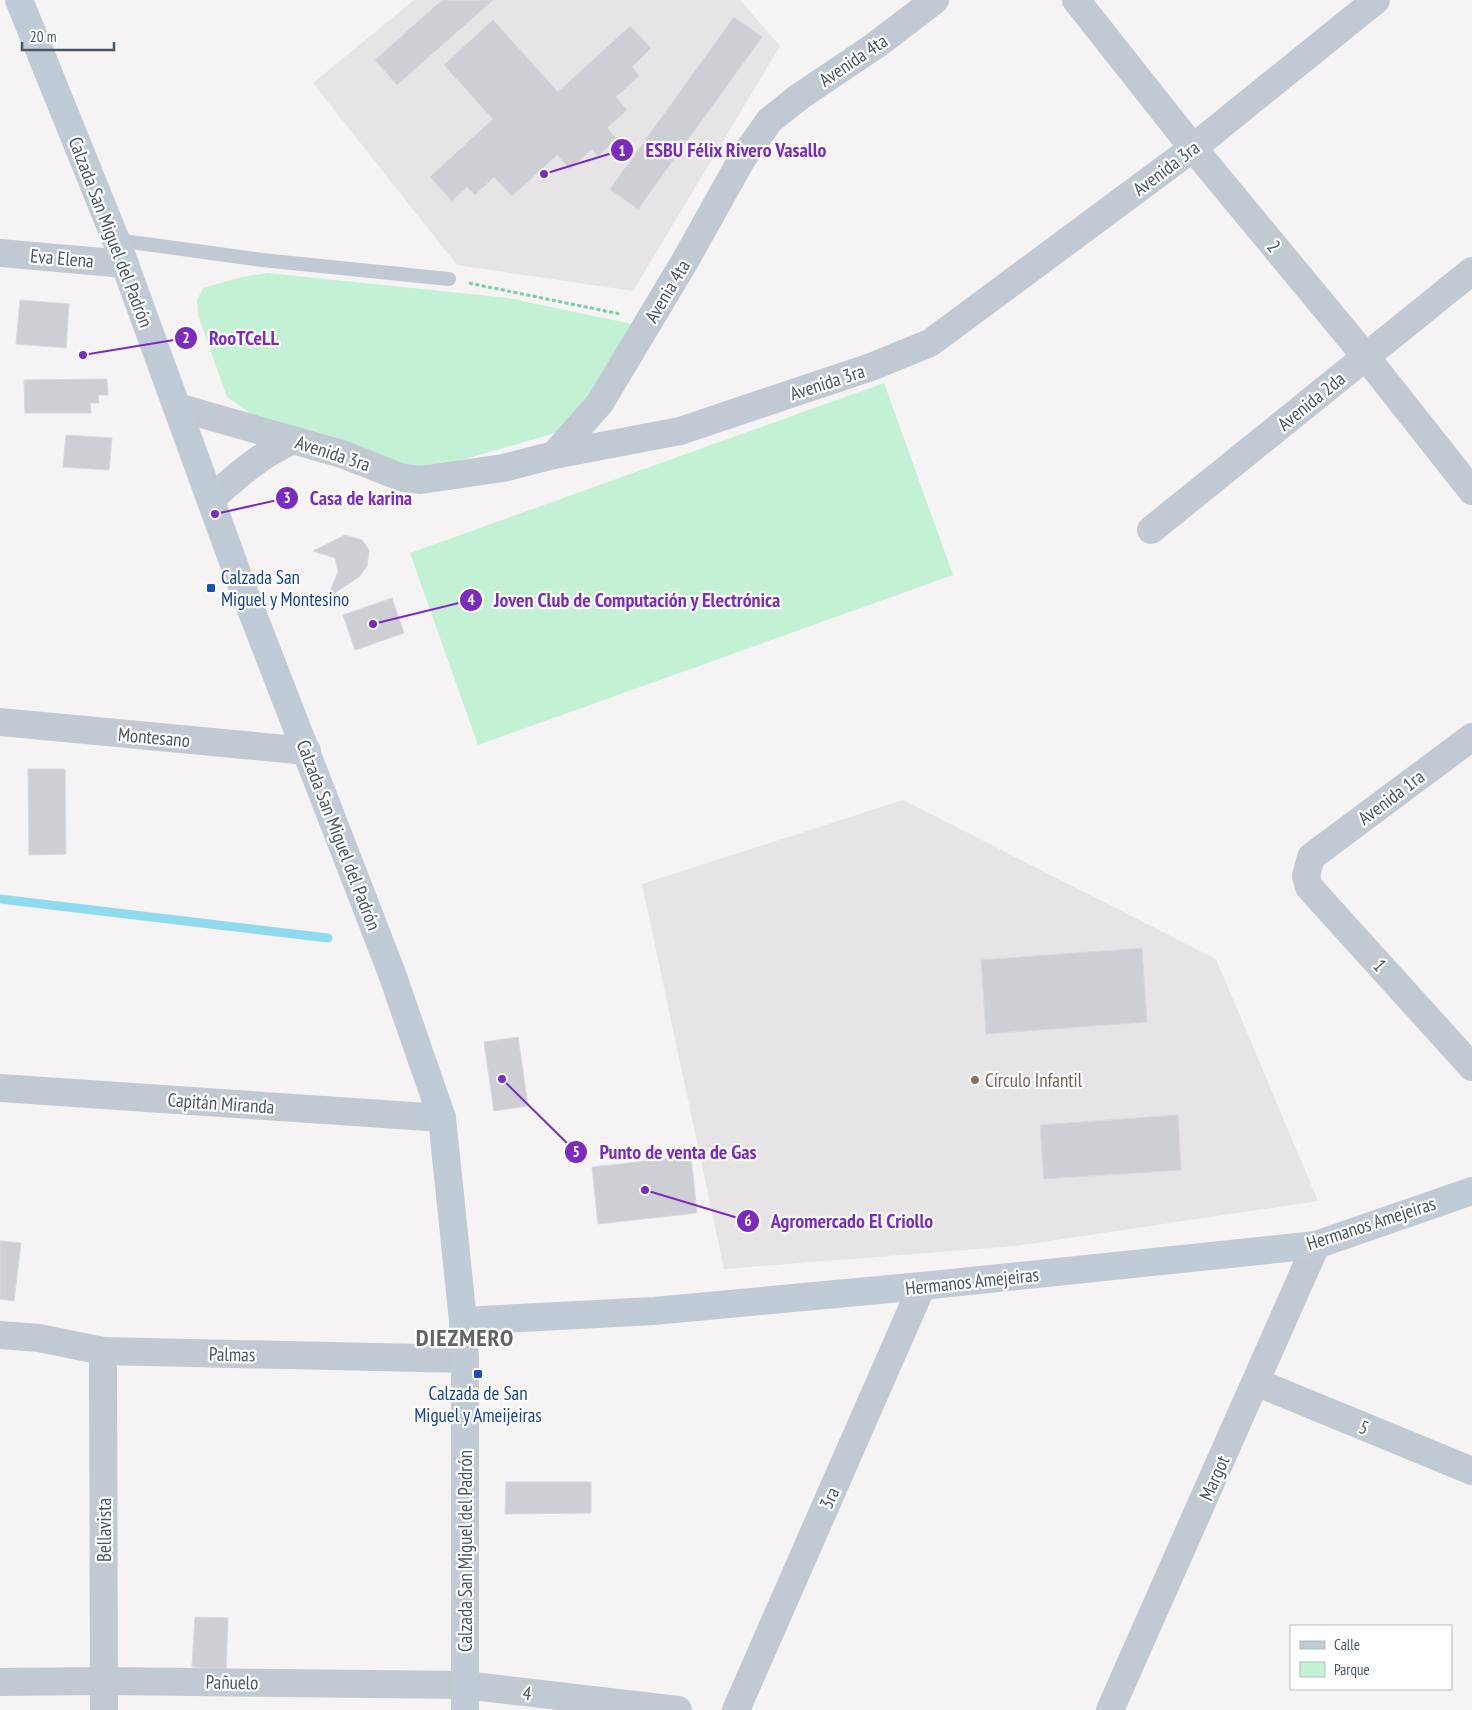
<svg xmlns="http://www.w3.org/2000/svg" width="1472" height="1710" font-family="'PT Sans Narrow',sans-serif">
<rect width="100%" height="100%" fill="#f5f3f3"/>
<g fill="#e6e4e5">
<polygon points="414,0 740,0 780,46 633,291 457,265 313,83"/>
<polygon points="903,800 1216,959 1318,1201 1016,1246 724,1269 642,884"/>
</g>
<g fill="#c3f1d5">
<polygon points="268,273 508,298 637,325 572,428 421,472 264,423 227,397 198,315 197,300 203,288 242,277"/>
<polygon points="884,383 953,575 478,745 410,553"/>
</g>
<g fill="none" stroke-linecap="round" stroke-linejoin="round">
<polyline stroke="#90daee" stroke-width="9" points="0,899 328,938"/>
</g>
<g fill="#cdcfd5" stroke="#d7d9de">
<polygon points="442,0 493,0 397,85 375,60"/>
<polygon points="734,17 762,37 638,209 610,189"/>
<polygon points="493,20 558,92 630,26 651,48 632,67 639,76 616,97 627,110 607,128 617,139 598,156 592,149 570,169 557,155 512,196 494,177 475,195 467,187 452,201 430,177 493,119 444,65"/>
<polygon points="20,300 69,304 66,348 16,344"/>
<polygon points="107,379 108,395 98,395 99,403 90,403 91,413 25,413 24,380"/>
<polygon points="66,435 112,438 109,470 63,467"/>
<polygon points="345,535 362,540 369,550 367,566 359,577 327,598 338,572 335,558 313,551"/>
<polygon points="392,598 404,633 355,650 343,615"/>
<polygon points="28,769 65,769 66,854 29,855"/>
<polygon points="1142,948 1147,1022 986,1034 981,960"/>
<polygon points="518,1037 528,1106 494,1111 484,1042"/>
<polygon points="1178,1115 1181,1170 1044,1179 1040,1125"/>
<polygon points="691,1156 697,1213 598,1224 592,1167"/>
<polygon points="0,1241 21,1243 14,1301 0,1299"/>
<polygon points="506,1482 591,1482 591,1513 505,1514"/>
<polygon points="195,1617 228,1618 226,1669 192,1667"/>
</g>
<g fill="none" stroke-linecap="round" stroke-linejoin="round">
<polyline stroke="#7ad0a6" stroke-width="3" stroke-dasharray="4 2.5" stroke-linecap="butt" points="469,283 620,314"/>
<polyline stroke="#c1cad2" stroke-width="14" points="116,240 262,260 449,279"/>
<g stroke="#c1cad2" stroke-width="28">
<polyline points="1076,0 1193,148 1366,357 1472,491"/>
<polyline points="0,253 125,264"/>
<polyline points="177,407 342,454 403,478 421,480 503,468 554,455 680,431 871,367 930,343 1193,148 1376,0"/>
<polyline points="554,455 600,403 685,261 742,159 770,120 799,97 876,45 935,0"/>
<path d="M211,499C238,475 260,455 293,440"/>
<polyline points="1151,530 1472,271"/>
<polyline points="0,722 307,751"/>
<polyline points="1472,737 1311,857 1306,876 1309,887 1472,1067"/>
<polyline points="0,1088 442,1118"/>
<polyline points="0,1335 39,1338 103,1351 465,1359"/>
<polyline points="103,1351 104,1710"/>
<polyline points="1256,1382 1472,1471"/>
<polyline points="0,1682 105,1681 465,1685 678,1710"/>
<polyline points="736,1710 922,1286"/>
<polyline points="1110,1710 1316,1245"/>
</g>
<g stroke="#c1cbd6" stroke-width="28">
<polyline points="19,0 116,240 240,581 391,971 442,1118 463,1321 465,1359 465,1710"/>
<polyline points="463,1321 654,1311 922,1286 1316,1245 1472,1191"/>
</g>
</g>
<g fill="#1a4fb4" stroke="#fff" stroke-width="2">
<rect x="206" y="583" width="10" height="10" rx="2.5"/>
<rect x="473" y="1369" width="10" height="10" rx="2.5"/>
</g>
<circle fill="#8d6e63" stroke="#fff" stroke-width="2" cx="975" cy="1080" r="5"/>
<g text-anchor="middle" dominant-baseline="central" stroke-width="4.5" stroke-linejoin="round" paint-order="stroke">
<g font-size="19" fill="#4a5661" stroke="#fff">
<text transform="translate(853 60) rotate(-34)">Avenida 4ta</text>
<text transform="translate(1166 168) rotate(-37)">Avenida 3ra</text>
<text transform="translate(111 232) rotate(69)">Calzada San Miguel del Padrón</text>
<text transform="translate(1274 246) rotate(50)">2</text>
<text transform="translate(62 258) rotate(5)">Eva Elena</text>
<text transform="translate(667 291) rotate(-59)">Avenia 4ta</text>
<text transform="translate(827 382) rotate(-18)">Avenida 3ra</text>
<text transform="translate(1311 401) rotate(-39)">Avenida 2da</text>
<text transform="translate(333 453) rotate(18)">Avenida 3ra</text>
<text transform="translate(154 737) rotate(5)">Montesano</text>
<text transform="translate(1391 797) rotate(-37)">Avenida 1ra</text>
<text transform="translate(339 835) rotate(69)">Calzada San Miguel del Padrón</text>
<text transform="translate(1380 965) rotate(48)">1</text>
<text transform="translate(221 1103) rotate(4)">Capitán Miranda</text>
<text transform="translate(1371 1223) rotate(-18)">Hermanos Amejeiras</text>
<text transform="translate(972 1281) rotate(-6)">Hermanos Amejeiras</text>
<text transform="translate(232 1354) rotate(1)">Palmas</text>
<text transform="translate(1364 1427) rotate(22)">5</text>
<text transform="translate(1214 1478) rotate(-66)">Margot</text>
<text transform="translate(829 1498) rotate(-66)">3ra</text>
<text transform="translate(104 1530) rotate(-90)">Bellavista</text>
<text transform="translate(465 1551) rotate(-90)">Calzada San Miguel del Padrón</text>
<text transform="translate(232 1682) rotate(1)">Pañuelo</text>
<text transform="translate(527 1693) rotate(7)">4</text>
</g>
<g font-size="19" fill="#164399" stroke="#fff" text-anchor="start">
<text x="221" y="577">Calzada San<tspan x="221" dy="22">Miguel y Montesino</tspan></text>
<text x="478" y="1393" text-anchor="middle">Calzada de San<tspan x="478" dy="22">Miguel y Ameijeiras</tspan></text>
</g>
<g font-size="19" fill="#785e54" stroke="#fff" text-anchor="start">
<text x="985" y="1080">Círculo Infantil</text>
</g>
<g font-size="24" font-weight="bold" letter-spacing="1" fill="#5f6368" stroke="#fff">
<text x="465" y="1337">DIEZMERO</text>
</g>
</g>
<path fill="none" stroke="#7b2cbf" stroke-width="2" d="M544 174L622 150M83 355L186 338M215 514L287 498M373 624L471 600M502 1079L576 1152M645 1190L748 1221"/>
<g fill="#7b2cbf" stroke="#fff" stroke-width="2">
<circle cx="544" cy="174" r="5"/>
<circle cx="83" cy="355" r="5"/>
<circle cx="215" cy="514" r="5"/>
<circle cx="373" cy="624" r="5"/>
<circle cx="502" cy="1079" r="5"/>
<circle cx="645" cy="1190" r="5"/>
<circle cx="622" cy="150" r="12"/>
<circle cx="186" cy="338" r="12"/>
<circle cx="287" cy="498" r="12"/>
<circle cx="471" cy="600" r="12"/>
<circle cx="576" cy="1152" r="12"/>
<circle cx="748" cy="1221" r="12"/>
</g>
<g font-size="15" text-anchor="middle" font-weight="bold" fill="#fff">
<text x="622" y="156">1</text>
<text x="186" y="343">2</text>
<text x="287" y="503">3</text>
<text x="471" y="605">4</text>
<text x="576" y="1157">5</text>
<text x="748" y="1226">6</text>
</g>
<g font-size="20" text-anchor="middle" font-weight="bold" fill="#7b2cbf" stroke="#fff" stroke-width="4.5" stroke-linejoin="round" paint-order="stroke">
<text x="736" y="157">ESBU Félix Rivero Vasallo</text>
<text x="244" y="345">RooTCeLL</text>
<text x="361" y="505">Casa de karina</text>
<text x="637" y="607">Joven Club de Computación y Electrónica</text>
<text x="678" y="1159">Punto de venta de Gas</text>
<text x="852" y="1228">Agromercado El Criollo</text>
</g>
<rect x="1290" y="1625" width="162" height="65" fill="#ffffff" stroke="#b7bbc0"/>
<rect x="1300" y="1641" width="25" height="8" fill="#c1cbd6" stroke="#b7bbc0"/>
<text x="1334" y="1650" font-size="15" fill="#4a5661">Calle</text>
<rect x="1300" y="1662" width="25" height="15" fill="#c3f1d5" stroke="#b7bbc0"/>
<text x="1334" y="1675" font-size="15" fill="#4a5661">Parque</text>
<path d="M22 42v8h92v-8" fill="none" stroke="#4a5661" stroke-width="2.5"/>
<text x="30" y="42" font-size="15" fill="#4a5661" stroke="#ffffff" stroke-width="4" paint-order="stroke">20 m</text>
</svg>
